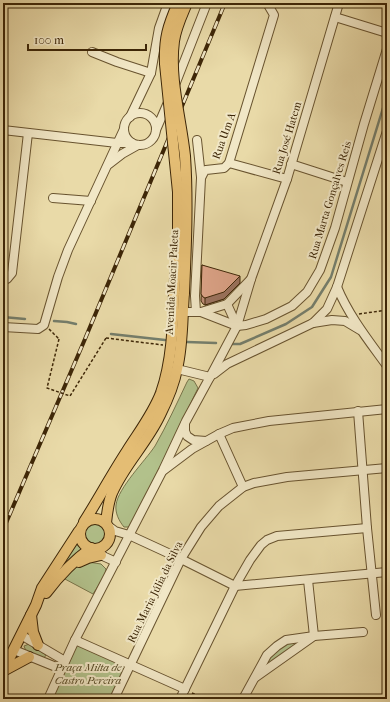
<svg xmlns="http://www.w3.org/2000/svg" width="390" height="702" font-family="'IM FELL French Canon',serif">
<rect width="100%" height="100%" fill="#e9daa8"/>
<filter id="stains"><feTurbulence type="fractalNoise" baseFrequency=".005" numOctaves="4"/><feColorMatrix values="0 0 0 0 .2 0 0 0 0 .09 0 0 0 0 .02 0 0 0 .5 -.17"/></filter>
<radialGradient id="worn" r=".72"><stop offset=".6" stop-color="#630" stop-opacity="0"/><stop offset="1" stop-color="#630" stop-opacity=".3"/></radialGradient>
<g fill="#b2c18b" stroke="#787449">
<path d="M189,379L194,381L198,388L131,527H124C119,521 115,513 116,505C118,488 145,461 155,446C167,425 177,403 187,382Z"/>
<circle cx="95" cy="534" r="13"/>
<polygon points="75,543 83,549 59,572"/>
<polygon points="88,562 101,564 106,569 105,575 93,594 63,578 73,568"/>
<polygon points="308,638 261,669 265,661 287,641"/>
<polygon points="75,640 131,666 114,699 48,699"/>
<polygon points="29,644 46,655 44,658 26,651 24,646"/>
</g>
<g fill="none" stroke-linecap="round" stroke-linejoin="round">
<g stroke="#747e6c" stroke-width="2.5">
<polyline points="3,317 25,319"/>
<polyline points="54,321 67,322 76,324"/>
<polyline points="111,334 165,340"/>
<polyline points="187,342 216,343"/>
<polyline points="231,344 240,344 286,324 312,307 331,277 387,95"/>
</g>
<g stroke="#68532f" stroke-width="10">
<g id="minor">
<polyline points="335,17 387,33"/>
<polyline points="92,52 117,62 151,73"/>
<polyline points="175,85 207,3"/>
<circle cx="140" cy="129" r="16"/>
<polyline points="130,117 151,73 159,28 168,3"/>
<polyline points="3,130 117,143 132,143"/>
<polyline points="156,130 169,100"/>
<polyline points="197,140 201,177"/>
<polyline points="229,163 287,179"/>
<polyline points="109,164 122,154 138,145"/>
<polyline points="291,164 347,182"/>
<polyline points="53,198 91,201"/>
<polyline points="3,279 7,279 12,273 28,133"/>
<path d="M337,287C349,316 369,341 387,366"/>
<polyline points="227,304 237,326"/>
<polyline points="183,312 201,312 237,326 246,325 266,319 292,306 307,292 320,270 335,228 364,124 387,49"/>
<polyline points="196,312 195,296 201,178 204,172 206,170 224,168 229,163 274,15 267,3"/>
<polyline points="201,312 227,304 251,279"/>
<polyline points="313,323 332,320 345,321 360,330"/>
<polyline points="3,327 38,329 44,325 58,277 68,250 124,129"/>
<polyline points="177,369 210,377"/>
<polyline points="214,374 227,364 313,323 327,309 337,287 387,131"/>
<polyline points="358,411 367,528 376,615"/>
<polyline points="185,424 185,431 187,436 193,440 206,441"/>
<polyline points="219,434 243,487"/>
<polyline points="164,470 192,449 219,434 233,428 269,421 387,409"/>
<polyline points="107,525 115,531 129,535 181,559 235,586"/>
<polyline points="97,552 105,557 116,562"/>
<polyline points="235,586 387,572"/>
<polyline points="21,635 65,661"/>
<polyline points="75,640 185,689"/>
<polyline points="14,650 61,669"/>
<polyline points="256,677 314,636 308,580"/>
<polyline points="48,699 75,640 163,470 186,421 210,377 237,326 251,279 287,179 339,3"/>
<polyline points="114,699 181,559 201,527 219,506 243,487 254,483 287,477 387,468"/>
<polyline points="180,699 235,586 250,560 261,545 267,540 277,536 367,528"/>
<polyline points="243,699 267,655 277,646 286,640 314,636 363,632"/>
</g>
</g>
<g stroke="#3d2607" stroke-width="12">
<g id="major">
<circle cx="95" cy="534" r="15"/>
<path d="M84,522C99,498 112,474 127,451C139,432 153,414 161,393C172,361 173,327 174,293"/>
<path d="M106,523C107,513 108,503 112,493C124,465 147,443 160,415C167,401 174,385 177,369C183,344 182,318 184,293"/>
<polyline points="79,562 88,558 101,555"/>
<path d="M46,593C59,576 73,561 91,548"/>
<polyline points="31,615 33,632 38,645"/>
<polyline points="3,671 36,605 42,588 79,531"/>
<polyline points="3,671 29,657"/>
</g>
</g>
<g stroke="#3d2607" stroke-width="1.5" stroke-dasharray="3 2" stroke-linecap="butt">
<polyline points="359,314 387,310"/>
<polyline points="49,329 59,339"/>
<polyline points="106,338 163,345"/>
<polyline points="192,693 205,699"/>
</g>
<use href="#minor" stroke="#f1e7c6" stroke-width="8"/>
<use href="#major" stroke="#e4bd74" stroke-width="10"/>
<g stroke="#3d2607" stroke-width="4">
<polyline id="rail" points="3,530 85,339 225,3"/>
</g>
<use href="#rail" stroke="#f1e7c6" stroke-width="2.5" stroke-dasharray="8" stroke-linecap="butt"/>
<g stroke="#3d2607" stroke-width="12" stroke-linecap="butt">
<g id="major-bridge">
<path d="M174,293L178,237V192L165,64C164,38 168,26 178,3"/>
<path d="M184,293C186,247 188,201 185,156C181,118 169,79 174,41C176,27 182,15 187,3"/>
</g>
</g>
<polyline stroke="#3d2607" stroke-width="1.5" stroke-dasharray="3 2" stroke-linecap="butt" points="59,339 47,388 70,396 106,338"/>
<use href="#major-bridge" stroke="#e4bd74" stroke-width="10"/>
</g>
<polygon fill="#c08e77" stroke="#3d2607" points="202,265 240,283 224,299 205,305 203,304 201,301"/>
<polygon fill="#9c7461" stroke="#3d2607" points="240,276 240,283 224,299 205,305 205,298"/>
<polygon fill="#dfa58a" stroke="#3d2607" points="202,265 240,276 224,292 205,298 203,297 201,294"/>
<g text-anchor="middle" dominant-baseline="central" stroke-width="4" stroke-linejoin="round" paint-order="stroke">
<g font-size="11" fill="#3d2607" stroke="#f1e7c6">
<text transform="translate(224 136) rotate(-70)">Rua Um A</text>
<text transform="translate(287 138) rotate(-73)">Rua José Hatem</text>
<text transform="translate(330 200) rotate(-73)">Rua Marta Gonçalves Reis</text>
<text transform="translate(172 282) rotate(-87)">Avenida Moacir Paleta</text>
<text transform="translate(155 592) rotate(-64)">Rua Maria Júlia da Silva</text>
</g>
<g font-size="11" font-style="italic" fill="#5a4d28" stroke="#f1e7c6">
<text x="88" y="667">Praça Milta de<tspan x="88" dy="13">Castro Pereira</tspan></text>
</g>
</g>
<rect width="390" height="702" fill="none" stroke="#e9daa8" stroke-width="16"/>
<rect x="4" y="4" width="382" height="694" fill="none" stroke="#3d2607" stroke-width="2"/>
<rect x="8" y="8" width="374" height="686" fill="none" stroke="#3d2607"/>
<path d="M28 44v6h118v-6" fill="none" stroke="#3d2607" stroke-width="2"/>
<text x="34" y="44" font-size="12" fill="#3d2607" stroke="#f1e7c6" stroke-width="3" paint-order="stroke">100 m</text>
<rect width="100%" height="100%" filter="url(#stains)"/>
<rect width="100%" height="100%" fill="url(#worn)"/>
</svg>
